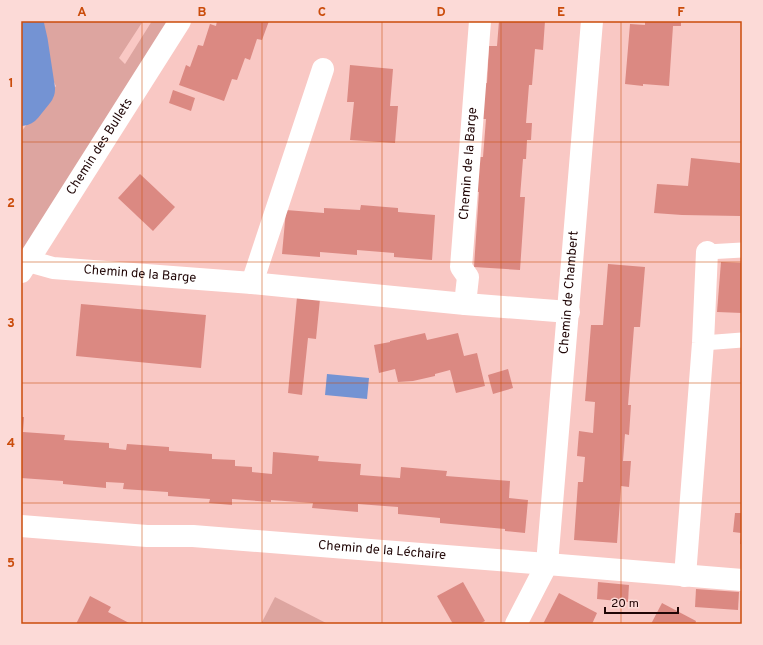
<svg xmlns="http://www.w3.org/2000/svg" width="763" height="645" font-family="Overpass,sans-serif">
<rect width="100%" height="100%" fill="#f9c8c4"/>
<g fill="#dda5a0">
<polygon points="32,21 143,21 119,58 125,64 152,21 170,21 21,258 21,132 56,86 37,49"/>
<polygon points="275,597 328,624 261,624"/>
</g>
<polygon fill="#7493d3" points="327,374 369,378 367,399 325,395"/>
<g fill="none" stroke-linecap="round" stroke-linejoin="round">
<polyline stroke="#7493d3" stroke-width="44" points="21,21 26,43 33,89 21,104"/>
</g>
<g fill="#db8982">
<polygon points="217,21 269,21 262,40 257,39 250,60 245,58 237,80 232,79 224,101 179,85 186,65 190,67 198,45 203,46 210,24 216,26"/>
<polygon points="499,21 545,21 543,50 535,49 532,85 529,85 526,123 532,123 531,140 527,140 526,159 523,159 520,197 525,197 520,270 474,267 479,192 475,192 478,157 483,157 486,119 481,119 484,83 487,83 489,46 497,46"/>
<polygon points="645,21 681,21 681,26 673,26 669,86 643,84 643,86 625,84 630,24 645,25"/>
<polygon points="350,65 393,69 390,106 398,106 395,143 350,140 354,102 347,102"/>
<polygon points="173,90 195,98 191,111 169,103"/>
<polygon points="691,158 740,163 740,216 682,215 654,213 657,184 688,186"/>
<polygon points="140,174 175,207 153,231 118,198"/>
<polygon points="361,205 398,208 398,212 435,215 432,260 394,257 394,253 357,250 357,255 320,252 320,257 282,254 286,210 324,213 324,208 360,210"/>
<polygon points="721,262 742,263 742,313 717,312"/>
<polygon points="608,264 645,267 640,327 634,327 628,405 631,405 629,435 625,434 623,461 631,461 629,487 621,486 617,543 574,540 578,482 583,482 585,457 577,456 579,431 593,433 595,402 585,401 591,325 603,325"/>
<polygon points="297,297 320,299 316,339 308,338 302,395 288,393"/>
<polygon points="81,304 206,315 201,368 76,356"/>
<polygon points="425,333 427,340 458,333 464,356 477,353 485,386 456,393 450,370 435,374 435,376 413,381 398,382 395,369 379,373 374,345 390,342 390,341"/>
<polygon points="508,369 513,388 493,394 488,375"/>
<polygon points="21,417 24,417 23,432 65,435 64,440 109,443 109,448 126,450 127,444 169,447 169,451 212,454 212,459 235,460 235,466 252,467 252,472 272,474 273,452 319,456 318,461 361,464 360,475 400,478 401,467 447,471 446,476 510,481 509,498 528,500 525,533 505,531 505,529 440,523 440,518 398,514 398,507 358,504 358,512 312,508 313,503 271,500 271,502 232,499 232,505 209,503 210,499 168,496 168,492 123,489 124,483 106,482 106,488 63,484 63,481 21,478"/>
<polygon points="735,513 742,513 742,544 740,544 741,533 733,532"/>
<polygon points="463,582 485,621 479,624 453,624 437,596"/>
<polygon points="598,582 629,585 628,602 597,599"/>
<polygon points="696,589 739,592 738,610 695,607"/>
<polygon points="559,593 597,613 592,624 543,624"/>
<polygon points="90,596 111,607 108,612 131,624 76,624"/>
<polygon points="662,603 696,621 695,624 651,624"/>
</g>
<g fill="none" stroke-linecap="round" stroke-linejoin="round">
<g stroke="#fff" stroke-width="15">
<polyline points="707,252 742,250"/>
<polyline points="703,343 742,340"/>
</g>
<path stroke="#fff" stroke-width="22" id="s1" d="M465,304L468,277L461,267L480,21"/>
<g stroke="#fff" stroke-width="22">
<path id="s2" d="M28,261L53,268L252,283L465,304L569,312"/>
<path id="s3" d="M21,272L180,21"/>
<polyline points="252,283 323,69"/>
<path id="s4" d="M21,526L147,536H193L547,564L742,580"/>
<polyline points="685,576 703,343 707,252"/>
<path id="s5" d="M516,624L547,564L592,21"/>
</g>
</g>
<path fill="none" stroke="#ca4c0b" stroke-width="1" stroke-opacity="0.55" d="M142,21V624M262,21V624M382,21V624M501,21V624M621,21V624M21,142H742M21,262H742M21,383H742M21,503H742"/>
<g text-anchor="middle" dominant-baseline="central" stroke-width="3" stroke-linejoin="round" paint-order="stroke">
<g font-size="13" fill="#1f0505" stroke="#fcdad7">
<text stroke="none"><textPath href="#s3" startOffset="148">Chemin des Bullets</textPath></text>
<text stroke="none"><textPath href="#s1" startOffset="143">Chemin de la Barge</textPath></text>
<text stroke="none"><textPath href="#s2" startOffset="113">Chemin de la Barge</textPath></text>
<text stroke="none"><textPath href="#s5" startOffset="340">Chemin de Chambert</textPath></text>
<text stroke="none"><textPath href="#s4" startOffset="362">Chemin de la Léchaire</textPath></text>
</g>
</g>
<rect width="763" height="645" fill="none" stroke="#fcdad7" stroke-width="44"/>
<path d="M605 607v6h73v-6" fill="none" stroke="#1f0505" stroke-width="2"/>
<text x="611" y="607" font-size="12" fill="#1f0505" stroke="#fcdad7" stroke-width="3" paint-order="stroke">20 m</text>
<rect x="22" y="22" width="719" height="601" fill="none" stroke="#ca4c0b" stroke-width="1.5"/>
<g font-size="13" text-anchor="middle" font-weight="bold" fill="#ca4c0b">
<text x="82" y="16">A</text>
<text x="202" y="16">B</text>
<text x="322" y="16">C</text>
<text x="441" y="16">D</text>
<text x="561" y="16">E</text>
<text x="681" y="16">F</text>
<text x="11" y="87">1</text>
<text x="11" y="207">2</text>
<text x="11" y="327">3</text>
<text x="11" y="447">4</text>
<text x="11" y="567">5</text>
</g>
</svg>
